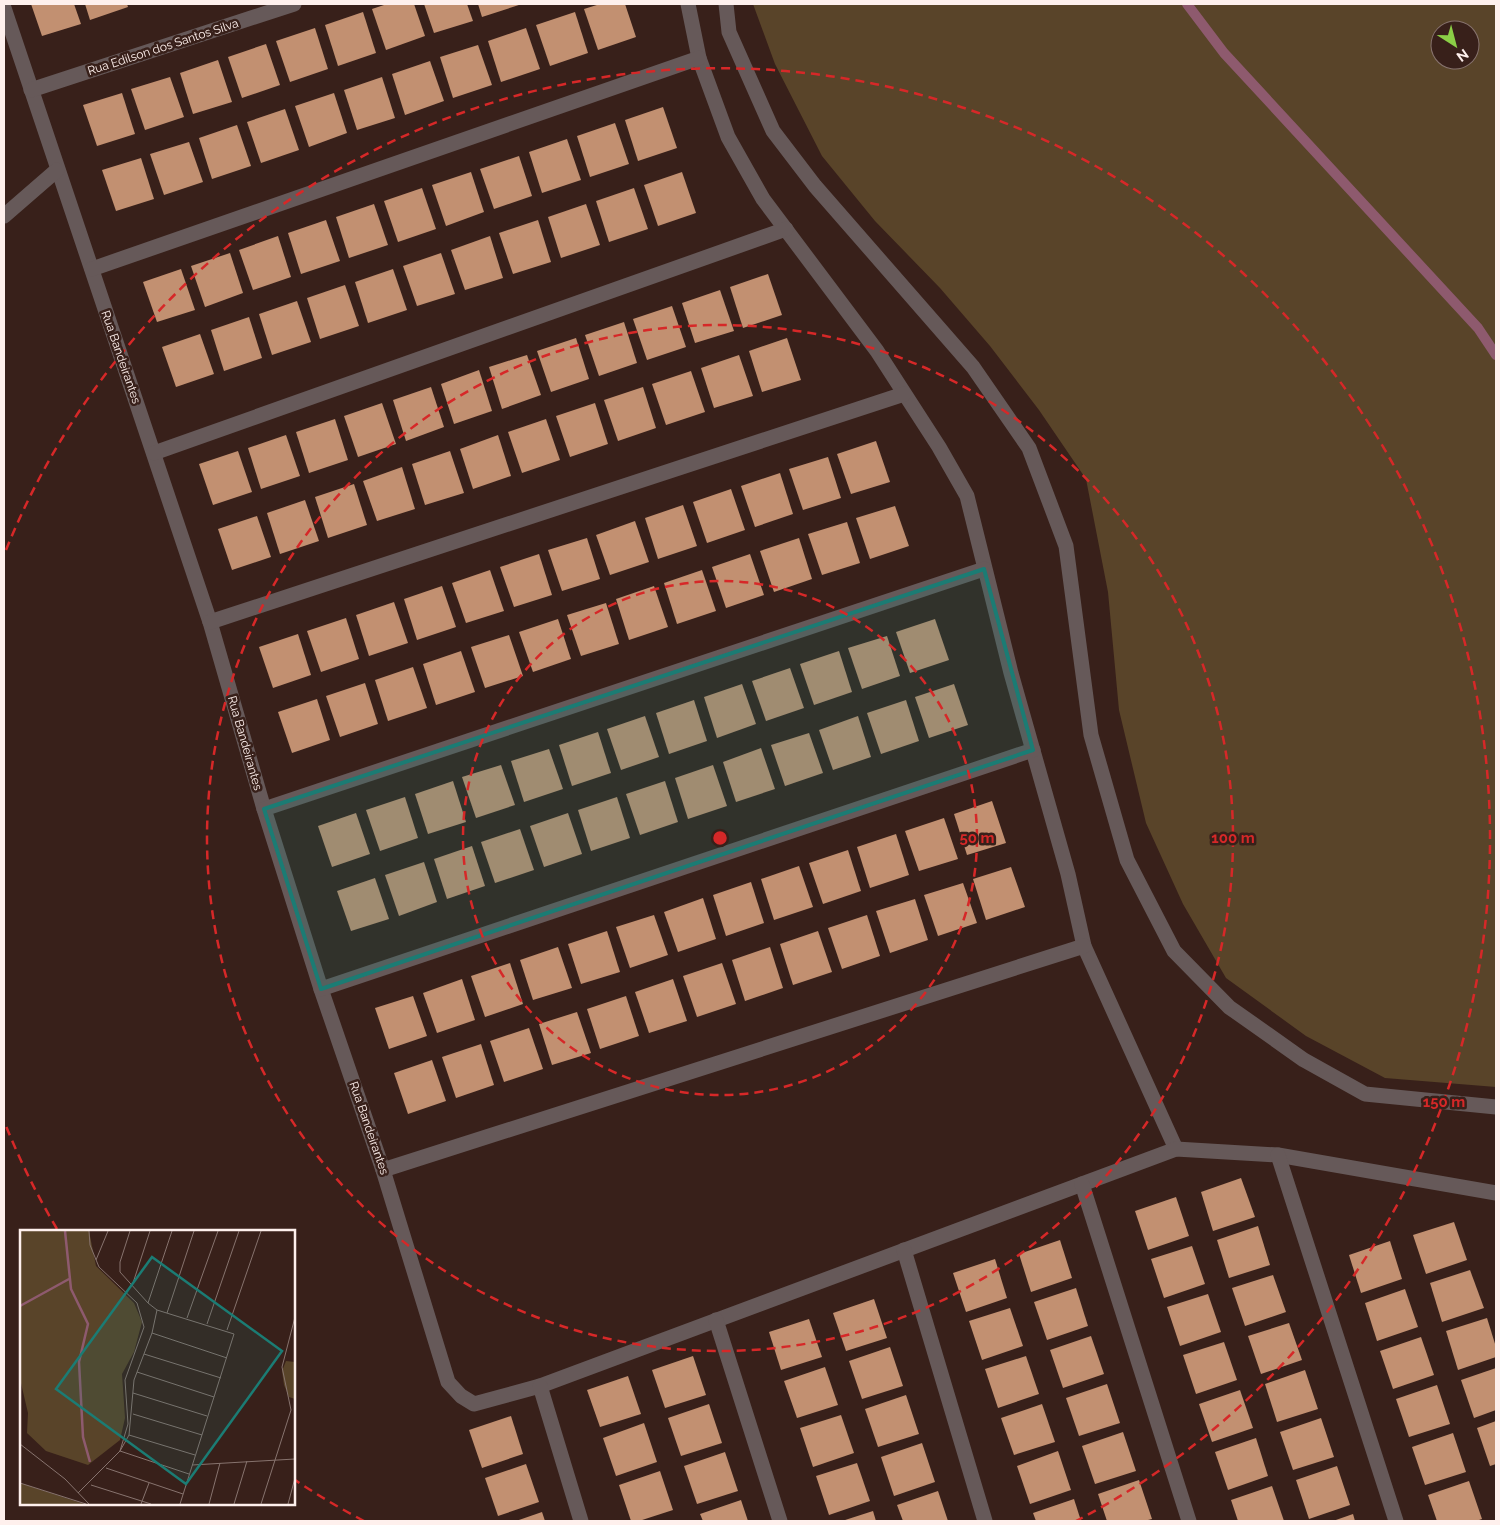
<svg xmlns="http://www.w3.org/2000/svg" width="1500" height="1525" font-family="Raleway,sans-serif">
<rect width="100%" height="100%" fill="#38201a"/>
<path fill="#594429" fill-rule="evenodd" d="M753,4H1496V1087L1385,1078L1306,1036L1226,978L1183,904L1146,823L1119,710L1108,592L1086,479L1039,410L990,346L940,288L875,221L822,156L775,64ZM1440,30H1470V60H1440Z"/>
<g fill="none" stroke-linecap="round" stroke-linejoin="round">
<polyline stroke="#8e5a6e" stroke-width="10" points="1187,4 1224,53 1478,328 1496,355"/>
</g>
<g fill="#c29071">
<polygon points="31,4 74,4 81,24 42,36"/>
<polygon points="85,4 127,4 128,7 90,20"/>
<polygon points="387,4 414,4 425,36 386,50 372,9"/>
<polygon points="424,4 467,4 473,21 434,33"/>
<polygon points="478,4 522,4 482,17"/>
<polygon points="600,4 625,4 636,37 598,50 584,9"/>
<polygon points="363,12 376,53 338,66 325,25"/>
<polygon points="575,12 588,53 550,66 536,25"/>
<polygon points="315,28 328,69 290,82 276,41"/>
<polygon points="526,28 540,69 501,82 488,41"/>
<polygon points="266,44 280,85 242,98 228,57"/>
<polygon points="478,45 492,85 453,98 440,57"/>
<polygon points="218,60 232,102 193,114 180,73"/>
<polygon points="430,61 444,101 405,115 392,74"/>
<polygon points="170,77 184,117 145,130 131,89"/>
<polygon points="382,77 395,118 357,130 344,90"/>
<polygon points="122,93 135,134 97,146 83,105"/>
<polygon points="334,93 347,133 309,147 295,106"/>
<polygon points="663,107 677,148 638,161 625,120"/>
<polygon points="285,109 299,150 261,163 247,122"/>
<polygon points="615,123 629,164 590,177 577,136"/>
<polygon points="237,125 251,166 212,179 199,138"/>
<polygon points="567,139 581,180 542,193 529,152"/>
<polygon points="189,142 203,182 164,195 150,154"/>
<polygon points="519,156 532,196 494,209 480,169"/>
<polygon points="141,158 154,199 116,211 102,170"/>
<polygon points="471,172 484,212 446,226 432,185"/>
<polygon points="682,172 696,213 658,226 644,185"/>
<polygon points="422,188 436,229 398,242 384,201"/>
<polygon points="634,188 648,229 609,242 596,201"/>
<polygon points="374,204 388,245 349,258 336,217"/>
<polygon points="586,204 600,245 561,258 548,217"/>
<polygon points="326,220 340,261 301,274 288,233"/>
<polygon points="538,220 551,262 513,274 499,233"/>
<polygon points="278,236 291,277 253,290 239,250"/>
<polygon points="490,236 503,278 465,290 451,250"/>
<polygon points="230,253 243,293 205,307 191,266"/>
<polygon points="441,253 455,294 417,306 403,266"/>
<polygon points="181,269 195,310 157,322 143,282"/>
<polygon points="393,269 407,310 368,323 355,282"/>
<polygon points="768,274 782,315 743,328 730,287"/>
<polygon points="345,285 359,326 320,339 307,298"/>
<polygon points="720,290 734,331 695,343 682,303"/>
<polygon points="297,301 311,342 272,355 259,314"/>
<polygon points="672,306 686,347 647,360 633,319"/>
<polygon points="249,317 262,358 224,371 211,330"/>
<polygon points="624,322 637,363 599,376 585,335"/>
<polygon points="200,334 214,374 176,387 162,347"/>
<polygon points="576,338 589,379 551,392 537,351"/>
<polygon points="787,338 801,380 762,392 749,351"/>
<polygon points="527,355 541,395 502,409 489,367"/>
<polygon points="739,355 753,396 714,408 701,368"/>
<polygon points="479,370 492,411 454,424 441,384"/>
<polygon points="691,371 705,412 666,425 652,384"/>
<polygon points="431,387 444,427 406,441 393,400"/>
<polygon points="643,387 656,428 618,441 604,400"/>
<polygon points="382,403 396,444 358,457 344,416"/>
<polygon points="595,403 608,444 570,457 556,416"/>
<polygon points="335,419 348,460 309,473 296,432"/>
<polygon points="546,419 560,460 522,473 508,432"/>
<polygon points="286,435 300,476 261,489 248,448"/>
<polygon points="498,435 511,476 473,489 460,449"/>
<polygon points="876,441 890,482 851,494 837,454"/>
<polygon points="238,451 252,492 213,505 199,464"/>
<polygon points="450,451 464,493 425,505 412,464"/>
<polygon points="828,457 841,498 803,510 789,469"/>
<polygon points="402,467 415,509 377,521 363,481"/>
<polygon points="780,473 793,514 755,527 741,486"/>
<polygon points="354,484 367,525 328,538 315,497"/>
<polygon points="731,489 745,530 707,543 693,502"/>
<polygon points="305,500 319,541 280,554 267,513"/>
<polygon points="683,505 697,546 658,559 645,518"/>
<polygon points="895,506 909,546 870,559 856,518"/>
<polygon points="257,516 271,557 232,570 218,529"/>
<polygon points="635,521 649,562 610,575 596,535"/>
<polygon points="847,522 860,563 822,575 808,534"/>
<polygon points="587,538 600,579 562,591 548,550"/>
<polygon points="799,538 812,579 774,592 760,551"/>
<polygon points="539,554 552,595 514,607 500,567"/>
<polygon points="750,554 764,595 726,608 712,567"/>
<polygon points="490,570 504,611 466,623 452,583"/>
<polygon points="702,570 716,611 677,624 664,583"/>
<polygon points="442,586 456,627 417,640 404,599"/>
<polygon points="654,586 668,627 629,640 616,599"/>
<polygon points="394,602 408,643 369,656 356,615"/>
<polygon points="606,603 619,644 581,656 567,615"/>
<polygon points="346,618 359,659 321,672 307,631"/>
<polygon points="558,619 571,659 533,672 519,632"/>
<polygon points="935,619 949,660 910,673 896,632"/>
<polygon points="298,634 311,675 273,688 259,647"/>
<polygon points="509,635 523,676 485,688 471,647"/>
<polygon points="887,636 900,676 862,689 848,648"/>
<polygon points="461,651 475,692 436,705 423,664"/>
<polygon points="839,651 852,692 814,705 800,664"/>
<polygon points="413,667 427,708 388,721 375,680"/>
<polygon points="790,668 804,708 766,721 752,681"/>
<polygon points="365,683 378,724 340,737 326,696"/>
<polygon points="742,684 756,724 717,738 704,697"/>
<polygon points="954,684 968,725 929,738 915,697"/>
<polygon points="317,699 330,740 292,753 278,712"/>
<polygon points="694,700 707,741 669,754 656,713"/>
<polygon points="906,700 919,741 881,754 867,713"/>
<polygon points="645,716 659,757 621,770 607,729"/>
<polygon points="858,716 871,757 833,770 819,730"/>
<polygon points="598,732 611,773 572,786 559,745"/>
<polygon points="809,733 823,773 785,786 771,745"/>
<polygon points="761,748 775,789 736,802 723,762"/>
<polygon points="549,749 563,789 524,802 511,761"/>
<polygon points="501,765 515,805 476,818 462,777"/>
<polygon points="713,765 727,806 688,819 675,778"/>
<polygon points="453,781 466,822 428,834 415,794"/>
<polygon points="665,781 678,822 640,835 626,794"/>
<polygon points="405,797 418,838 380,851 366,810"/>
<polygon points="617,797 630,838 591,851 578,810"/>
<polygon points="992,801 1006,843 967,855 954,814"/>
<polygon points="356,813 370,854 332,867 318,826"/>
<polygon points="568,813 582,854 544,867 530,826"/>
<polygon points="944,818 958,859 919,871 905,831"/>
<polygon points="520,829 534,870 495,883 481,842"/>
<polygon points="896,834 909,875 870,888 857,847"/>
<polygon points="472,846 485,886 447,899 434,859"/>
<polygon points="848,850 861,891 823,904 809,863"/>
<polygon points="424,862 437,902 399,916 385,875"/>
<polygon points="799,866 813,907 774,920 761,879"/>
<polygon points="1011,867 1025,907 986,920 973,879"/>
<polygon points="375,878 389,919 351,931 337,891"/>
<polygon points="751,882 764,923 726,936 713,895"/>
<polygon points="963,883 977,923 938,936 924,895"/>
<polygon points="703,898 716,939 678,952 664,912"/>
<polygon points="915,899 928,940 890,953 876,911"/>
<polygon points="654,915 668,955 630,968 616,927"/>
<polygon points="867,915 880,956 842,969 828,928"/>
<polygon points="607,931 620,972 581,984 568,944"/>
<polygon points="818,931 832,972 793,985 780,944"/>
<polygon points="558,947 572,988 533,1000 520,960"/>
<polygon points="770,947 783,988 745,1001 732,960"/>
<polygon points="510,963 523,1004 485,1017 471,976"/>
<polygon points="722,963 736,1004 697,1017 683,976"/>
<polygon points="462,979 475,1020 437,1033 423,993"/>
<polygon points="673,979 687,1021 649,1033 635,992"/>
<polygon points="413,996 427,1036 389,1049 375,1008"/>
<polygon points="626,996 639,1036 600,1049 587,1009"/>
<polygon points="577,1012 591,1053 552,1065 539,1024"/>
<polygon points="529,1028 543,1069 504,1082 490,1041"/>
<polygon points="481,1044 494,1085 456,1098 442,1057"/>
<polygon points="432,1060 446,1101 408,1114 394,1073"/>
<polygon points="1241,1178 1255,1217 1213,1231 1201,1192"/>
<polygon points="1176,1197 1189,1236 1148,1250 1135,1211"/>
<polygon points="1454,1222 1467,1260 1426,1274 1413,1235"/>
<polygon points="1258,1226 1270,1265 1229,1278 1217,1240"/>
<polygon points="1060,1240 1072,1278 1031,1292 1019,1254"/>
<polygon points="1390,1241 1402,1279 1361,1293 1349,1255"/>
<polygon points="1192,1246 1205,1284 1164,1298 1151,1259"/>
<polygon points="995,1259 1007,1298 966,1312 953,1273"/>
<polygon points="1470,1270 1484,1308 1442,1322 1430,1283"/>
<polygon points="1273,1275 1286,1312 1245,1326 1232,1288"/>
<polygon points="1076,1288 1088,1326 1047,1340 1034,1302"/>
<polygon points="1405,1289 1418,1327 1377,1341 1365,1303"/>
<polygon points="1208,1294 1221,1332 1180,1346 1167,1307"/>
<polygon points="874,1299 887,1338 846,1351 833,1313"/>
<polygon points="1010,1308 1023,1346 982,1360 969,1321"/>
<polygon points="1487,1318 1496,1347 1496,1357 1458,1370 1446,1331"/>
<polygon points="809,1319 822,1357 781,1370 769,1332"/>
<polygon points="1289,1323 1302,1360 1261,1374 1248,1336"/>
<polygon points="1091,1336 1104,1374 1063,1388 1050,1350"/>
<polygon points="1421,1337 1434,1375 1393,1389 1380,1351"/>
<polygon points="1224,1342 1237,1380 1196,1394 1183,1355"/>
<polygon points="890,1347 903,1386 862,1399 849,1361"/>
<polygon points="693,1356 706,1395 665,1408 652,1370"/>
<polygon points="1026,1356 1039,1394 998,1408 985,1369"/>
<polygon points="825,1367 838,1405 797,1418 784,1381"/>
<polygon points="1496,1368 1496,1410 1474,1418 1461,1380"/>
<polygon points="1305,1370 1318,1409 1277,1422 1265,1384"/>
<polygon points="628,1376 641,1414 600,1427 587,1390"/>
<polygon points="1107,1384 1120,1423 1079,1436 1066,1398"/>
<polygon points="1437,1385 1450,1424 1409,1437 1396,1399"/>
<polygon points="1240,1390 1253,1428 1212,1442 1199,1404"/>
<polygon points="906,1395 919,1434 878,1447 865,1409"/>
<polygon points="709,1404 722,1443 681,1456 668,1418"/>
<polygon points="1042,1404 1055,1442 1014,1455 1001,1418"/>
<polygon points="841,1415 854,1453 813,1467 800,1428"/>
<polygon points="511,1416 523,1454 482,1468 469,1430"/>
<polygon points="1321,1418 1334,1457 1293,1470 1280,1432"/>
<polygon points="1496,1421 1496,1464 1490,1466 1477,1428"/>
<polygon points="644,1423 657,1462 616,1476 603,1438"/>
<polygon points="1123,1432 1136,1471 1095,1484 1082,1446"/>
<polygon points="1453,1433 1466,1472 1425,1485 1412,1447"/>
<polygon points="1256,1438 1268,1476 1228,1490 1215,1452"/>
<polygon points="922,1443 935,1482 894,1496 881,1457"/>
<polygon points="1058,1451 1071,1490 1030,1504 1017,1466"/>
<polygon points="725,1452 738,1491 697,1504 684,1466"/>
<polygon points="857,1463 870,1501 829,1515 816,1476"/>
<polygon points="526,1464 539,1502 498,1516 485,1478"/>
<polygon points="1337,1466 1350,1505 1309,1519 1296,1480"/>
<polygon points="660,1471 673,1510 639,1521 631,1521 619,1485"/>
<polygon points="1139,1480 1152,1519 1144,1521 1107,1521 1098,1494"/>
<polygon points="1469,1481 1482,1519 1476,1521 1437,1521 1428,1495"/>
<polygon points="1272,1486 1284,1521 1238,1521 1231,1500"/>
<polygon points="938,1491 948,1521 903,1521 897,1505"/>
<polygon points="1074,1499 1081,1521 1036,1521 1033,1513"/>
<polygon points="741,1500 748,1521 703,1521 700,1514"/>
<polygon points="873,1511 876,1521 842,1521"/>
<polygon points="542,1512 545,1521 516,1521"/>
<polygon points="1353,1514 1355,1521 1333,1521"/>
</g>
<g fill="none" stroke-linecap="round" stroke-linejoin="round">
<g stroke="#665959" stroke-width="15">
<polyline points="688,4 699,58 728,137 763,199 877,351 939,447 967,496 1011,673 1068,874 1084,946 1176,1149"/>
<polyline points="726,4 729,32 773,131 815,186 973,367 1029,448 1066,546 1091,735 1127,860 1174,951 1229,1007 1304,1060 1365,1094 1496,1107"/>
<polyline points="4,8 210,622 264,809 321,989 383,1170 448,1382 461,1396 474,1404 540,1386 1176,1149 1278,1155 1496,1193"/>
<polyline points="31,90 294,4"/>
<polyline points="4,216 57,170"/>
<polyline points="92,269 699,58"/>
<polyline points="154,453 786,229"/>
<polyline points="210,622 904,394"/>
<polyline points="264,809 984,569"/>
<polyline points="321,989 1033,750"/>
<polyline points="1278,1155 1396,1521"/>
<polyline points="383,1170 1084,946"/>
<polyline points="1082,1184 1189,1521"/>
<polyline points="904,1250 985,1521"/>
<polyline points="716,1320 780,1521"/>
<polyline points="540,1386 581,1521"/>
</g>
</g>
<path fill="#1b7c74" fill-opacity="0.2" stroke="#1b7c74" stroke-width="4" stroke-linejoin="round" d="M984,569L1033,750L321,989L264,809Z"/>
<g fill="none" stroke="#d62828" stroke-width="2.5" stroke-dasharray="9 6">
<circle cx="720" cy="838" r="257"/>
<circle cx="720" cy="838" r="513"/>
<path d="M364 1521A770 770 0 0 1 295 1480M57 1229A770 770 0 0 1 6 1126M6 550A770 770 0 1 1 1076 1521"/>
</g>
<g text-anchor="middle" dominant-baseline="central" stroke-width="5" stroke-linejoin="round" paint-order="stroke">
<g font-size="12" fill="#fef0ed" stroke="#38201a">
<text transform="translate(163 47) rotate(-18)">Rua Edilson dos Santos Silva</text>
<text transform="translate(121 357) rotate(71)">Rua Bandeirantes</text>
<text transform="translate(245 743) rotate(74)">Rua Bandeirantes</text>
<text transform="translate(369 1128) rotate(71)">Rua Bandeirantes</text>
</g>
</g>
<g transform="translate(20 1230)">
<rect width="275" height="275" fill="#38201a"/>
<path d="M0,1H69L76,36L114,73L122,92L114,122L102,144L105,188L100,210L68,235L26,221L7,203L8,183L0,149ZM266,131L275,132V169L269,167L264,155L262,141ZM0,253L64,274H0Z" fill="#594429"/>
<path fill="none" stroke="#8e5a6e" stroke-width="2.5" d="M45,1L51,59L68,94L59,132L63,207L70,232M0,76L49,49"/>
<path fill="none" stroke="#87736e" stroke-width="1" d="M69,1L70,15L79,37L117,73L124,97L105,150L108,194L100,221L169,244M110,1L100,32V42L128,73L137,80L214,104L160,274M76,30L88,1M112,56L130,1M128,73L152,1M147,83L174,1M167,88L198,1M187,94L219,1M207,100L241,1M132,103L207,128M124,124L201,148M117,142L194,167M113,163L187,186M113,184L182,205M109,205L175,225M0,214L45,249L69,274M172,235L275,229M86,238L163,264M0,253L66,274M71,255L131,274M58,263L100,221L109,205L114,150L132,103L137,80M121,274L129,253M189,274L200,233M214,274L227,231M241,274L271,180L262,137L275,87M268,274L275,248"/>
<path fill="#1b7c74" fill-opacity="0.15" stroke="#1b7c74" stroke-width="2.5" d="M132,27L262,121L166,254L36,159Z"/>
<rect width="275" height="275" fill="none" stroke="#fef0ed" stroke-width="2.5"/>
</g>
<circle cx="720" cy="838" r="8" fill="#d62828" stroke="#38201a" stroke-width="2.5"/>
<g font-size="15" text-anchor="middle" font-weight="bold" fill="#d62828" stroke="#38201a" stroke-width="5" stroke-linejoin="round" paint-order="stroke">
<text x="977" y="843">50 m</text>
<text x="1233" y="843">100 m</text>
<text x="1444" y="1107">150 m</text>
</g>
<rect width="1500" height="1525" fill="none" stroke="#fef0ed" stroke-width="10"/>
<g transform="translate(1455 45) rotate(144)"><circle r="24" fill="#38201a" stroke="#87736e"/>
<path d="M0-4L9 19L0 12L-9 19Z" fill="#8bce46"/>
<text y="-8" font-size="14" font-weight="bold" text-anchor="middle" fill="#fef0ed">N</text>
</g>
</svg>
